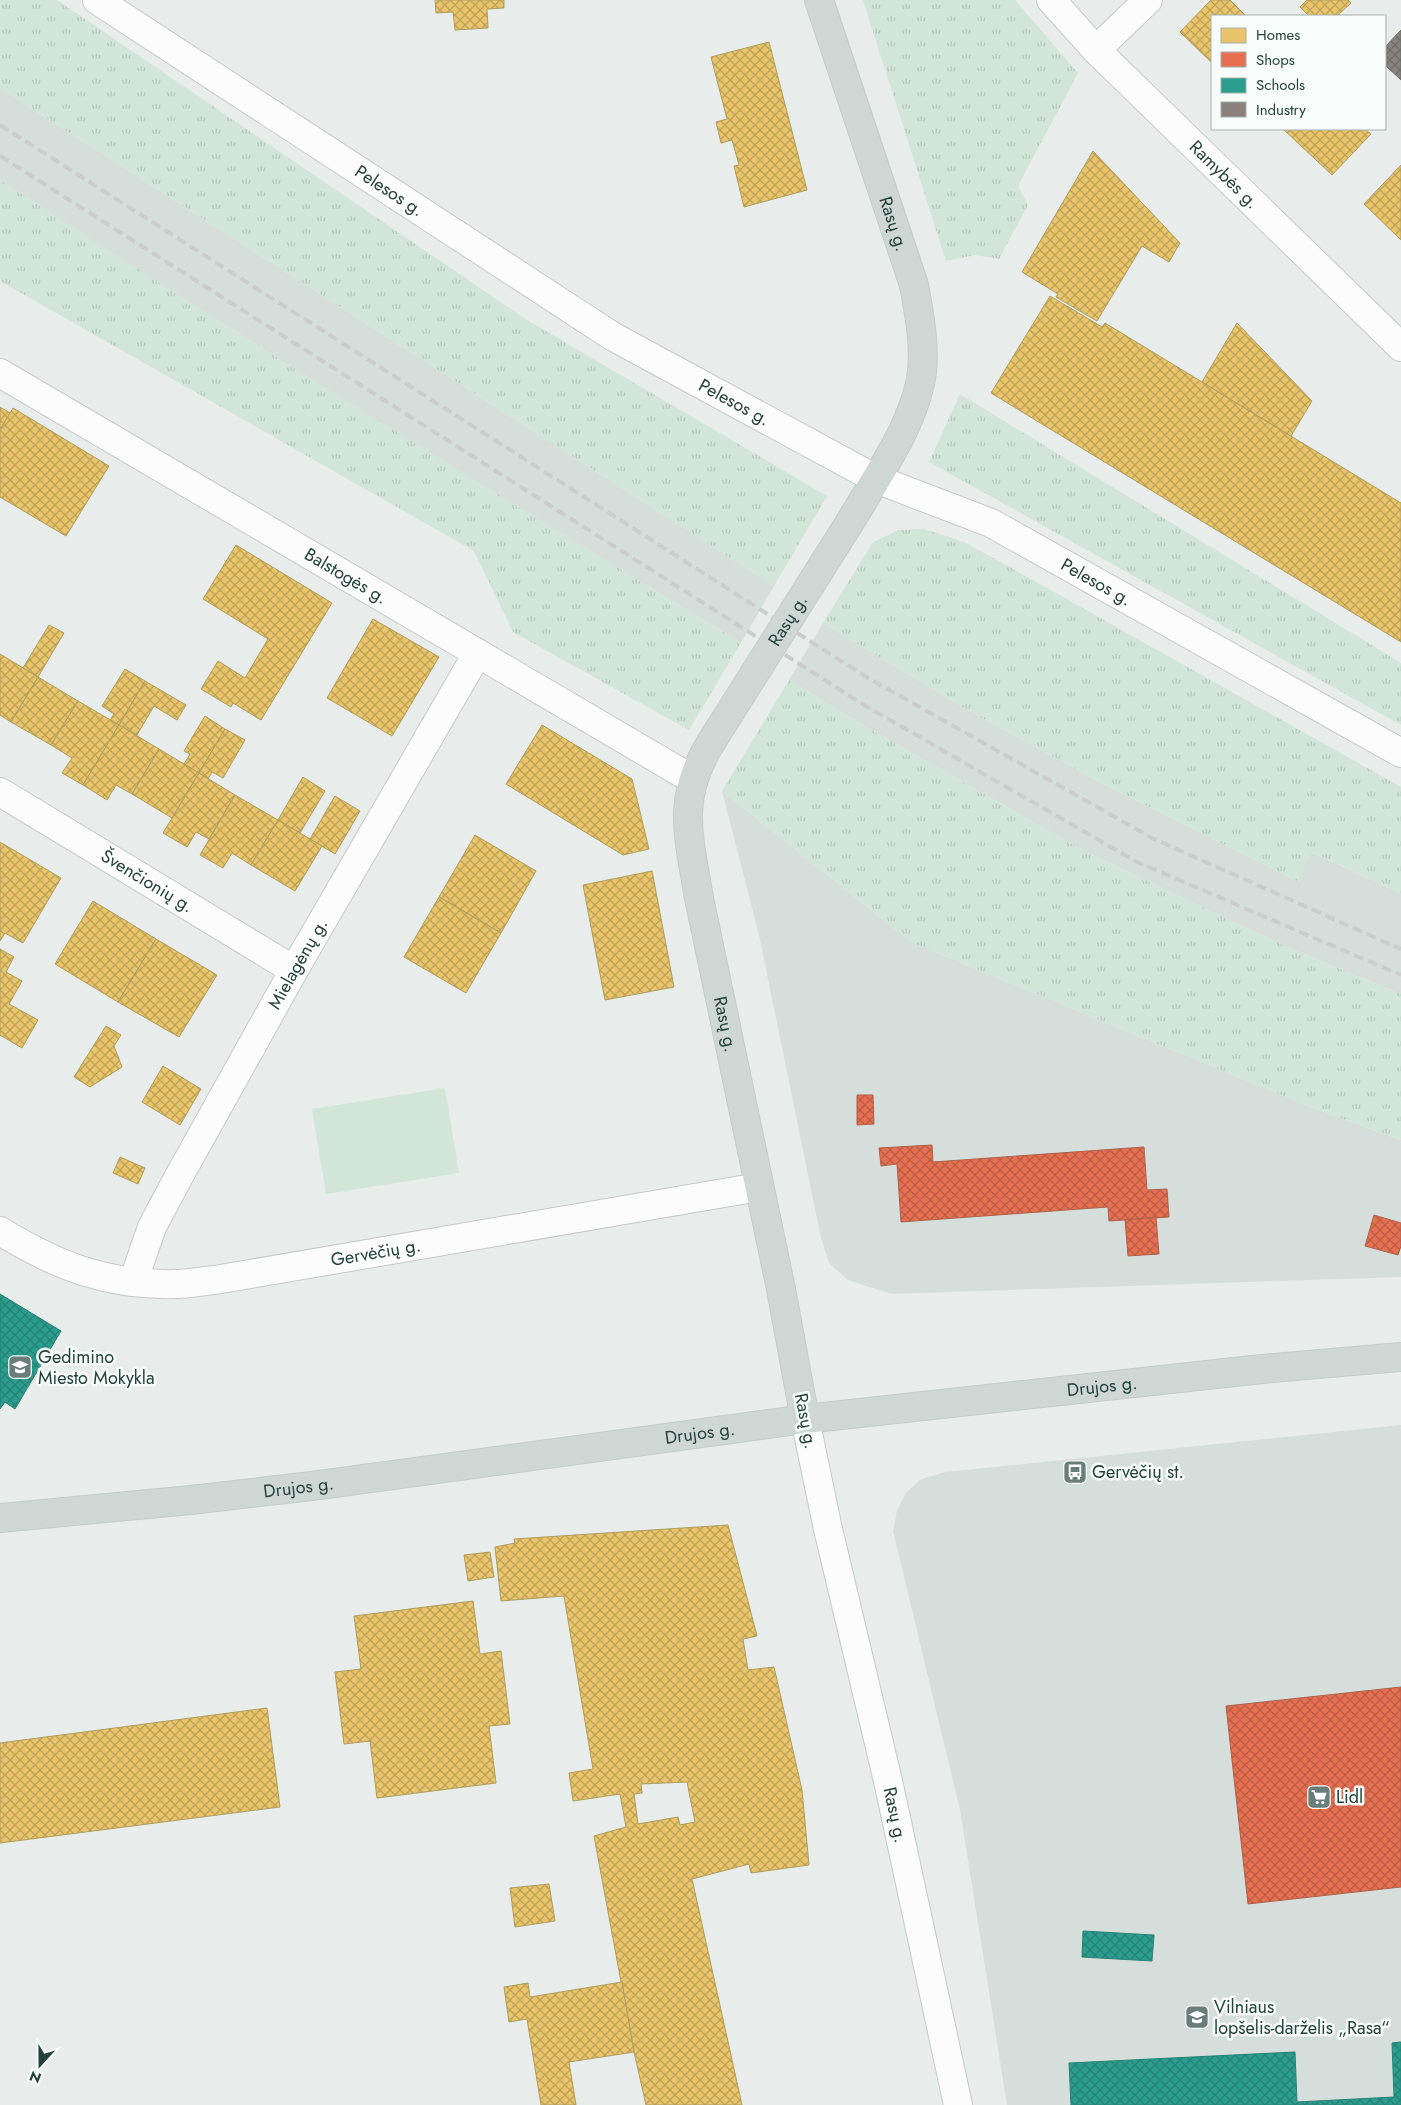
<svg xmlns="http://www.w3.org/2000/svg" width="1401" height="2105" font-family="Jost,sans-serif">
<defs>
<pattern id="grass-tufts" width="24" height="20" patternUnits="userSpaceOnUse" patternTransform="scale(1.25)"><rect width="24" height="20" fill="#d1e6d8"/><path d="M3 7l-1-3M5 7V3M7 7l1-3M15 17l-1-3M17 17v-4M19 17l1-3" fill="none" stroke="#b3c6ba"/></pattern>
<pattern id="homes-cross-hatch" width="8" height="8" patternUnits="userSpaceOnUse" patternTransform="scale(1.25)"><rect width="8" height="8" fill="#e9c46a"/><path d="M0 0l8 8M0 8l8-8" fill="none" stroke="#bda158"/></pattern>
<pattern id="shops-cross-hatch" width="8" height="8" patternUnits="userSpaceOnUse" patternTransform="scale(1.25)"><rect width="8" height="8" fill="#e76f51"/><path d="M0 0l8 8M0 8l8-8" fill="none" stroke="#bb5d44"/></pattern>
<pattern id="schools-cross-hatch" width="8" height="8" patternUnits="userSpaceOnUse" patternTransform="scale(1.25)"><rect width="8" height="8" fill="#2a9d8f"/><path d="M0 0l8 8M0 8l8-8" fill="none" stroke="#248276"/></pattern>
<pattern id="industry-cross-hatch" width="8" height="8" patternUnits="userSpaceOnUse" patternTransform="scale(1.25)"><rect width="8" height="8" fill="#8a817c"/><path d="M0 0l8 8M0 8l8-8" fill="none" stroke="#716b67"/></pattern>
</defs>
<rect width="100%" height="100%" fill="#e8edeb"/>
<g fill="#d6dedb">
<polygon points="0,88 774,586 741,643 390,429 94,242 0,180"/>
<polygon points="823,623 968,710 1094,779 1297,881 1311,852 1401,893 1401,994 1289,948 1084,851 863,725 789,680"/>
<polygon points="722,791 911,942 1318,1110 1401,1140 1401,1277 891,1294 848,1280 829,1263 821,1238 759,935"/>
<polygon points="1401,1425 1401,2105 1007,2105 960,1810 893,1531 897,1511 905,1494 921,1479 946,1472"/>
</g>
<g fill="url(#grass-tufts)">
<polygon points="0,0 57,0 527,320 827,496 774,586 0,88"/>
<polygon points="863,0 1015,0 1078,73 1018,186 1028,205 999,259 975,255 946,261"/>
<path d="M0,180C244,340 492,491 741,643L689,730L513,632L474,551L0,281Z"/>
<polygon points="960,394 1401,663 1401,725 929,462"/>
<polygon points="924,529 964,542 1008,566 1401,787 1401,893 1312,852 1297,881 1094,779 968,710 823,623 873,542 899,530"/>
<polygon points="789,680 863,725 1084,851 1289,948 1401,994 1401,1140 1318,1110 911,942 722,791"/>
</g>
<polygon fill="#d1e6d8" points="445,1088 459,1173 326,1194 312,1109"/>
<g fill="url(#homes-cross-hatch)" stroke="#ae9d5c" fill-rule="evenodd">
<polygon points="435,0 504,0 504,8 487,9 488,28 455,30 453,12 436,13"/>
<polygon points="1211,0 1230,0 1246,16 1212,16 1212,63 1180,32"/>
<polygon points="1307,0 1348,0 1351,3 1337,16 1309,16 1300,7"/>
<polygon points="769,42 807,190 744,207 734,166 739,165 732,140 721,143 716,122 727,119 711,57"/>
<polygon points="1283,129 1365,129 1371,134 1332,175"/>
<polygon points="1093,151 1180,243 1169,262 1142,246 1097,321 1056,297 1058,294 1022,272"/>
<polygon points="1401,165 1401,240 1364,204"/>
<polygon points="1050,296 1102,327 1105,323 1401,503 1401,642 991,393"/>
<polygon points="1237,323 1312,401 1291,436 1202,382"/>
<polygon points="0,407 10,413 1,428 0,427"/>
<polygon points="13,408 109,466 66,536 0,497 0,430"/>
<polygon points="236,545 332,603 261,720 233,703 231,707 201,689 218,661 245,678 268,639 203,599"/>
<polygon points="373,619 439,657 392,736 327,698"/>
<polygon points="49,625 64,633 38,677 23,668"/>
<polygon points="0,654 38,677 11,722 0,715"/>
<polygon points="125,669 145,681 119,725 110,720 114,714 102,706"/>
<polygon points="38,677 78,701 51,745 11,722"/>
<polygon points="145,681 186,705 177,720 154,706 137,735 119,725"/>
<polygon points="78,701 119,725 83,785 62,773 72,758 51,745"/>
<polygon points="205,716 225,729 199,773 184,764 190,754 184,751"/>
<polygon points="119,725 159,749 132,794 116,785 107,800 83,785"/>
<polygon points="542,725 632,779 649,849 623,855 506,784"/>
<polygon points="225,729 245,740 223,778 212,772 208,779 199,773"/>
<polygon points="159,749 199,773 172,818 132,794"/>
<polygon points="199,773 235,795 209,839 196,832 187,847 163,833"/>
<polygon points="303,777 325,791 300,833 278,820"/>
<polygon points="235,795 278,820 251,865 232,853 223,868 200,855"/>
<polygon points="335,796 360,811 335,854 310,839"/>
<polygon points="278,820 322,846 295,891 251,865"/>
<polygon points="475,835 536,871 501,933 439,897"/>
<polygon points="0,842 61,878 23,943 5,933 0,941"/>
<polygon points="652,871 674,987 605,1000 583,885"/>
<polygon points="439,897 501,933 466,993 404,957"/>
<polygon points="93,901 156,939 118,1002 55,964"/>
<polygon points="156,939 217,975 179,1037 118,1002"/>
<polygon points="0,949 14,957 6,972 22,981 9,1004 38,1020 22,1048 0,1035"/>
<polygon points="106,1026 121,1035 114,1046 122,1067 90,1087 74,1077"/>
<polygon points="163,1066 201,1089 180,1125 142,1102"/>
<polygon points="120,1157 145,1168 138,1184 113,1173"/>
<path d="M728,1525L757,1636L743,1639L748,1670L774,1667L802,1790L809,1865L751,1873L749,1864L692,1879L742,2105H646L634,2052L594,1836L626,1827L620,1794L573,1801L569,1773L593,1769L564,1596L501,1601L495,1547L515,1543L514,1539ZM687,1782L695,1822L680,1825L678,1817L638,1824L634,1794L642,1793L641,1784Z"/>
<polygon points="490,1552 494,1577 468,1581 464,1555"/>
<polygon points="473,1601 480,1654 501,1651 510,1724 489,1726 496,1783 377,1798 370,1741 344,1744 335,1672 361,1669 354,1616"/>
<polygon points="267,1708 280,1807 0,1843 0,1743"/>
<polygon points="549,1884 555,1921 515,1927 510,1888"/>
<polygon points="622,1982 634,2052 569,2062 576,2105 541,2105 527,2019 509,2022 504,1987 528,1983 530,1997"/>
</g>
<g fill="url(#shops-cross-hatch)" stroke="#ac624a">
<polygon points="857,1095 873,1095 874,1124 857,1125"/>
<polygon points="932,1145 933,1162 1144,1147 1147,1190 1167,1189 1169,1217 1109,1221 1108,1207 901,1222 897,1164 881,1166 879,1148"/>
<polygon points="1374,1215 1401,1223 1401,1246 1398,1255 1365,1246"/>
<polygon points="1156,1217 1159,1254 1128,1256 1125,1220"/>
<polygon points="1401,1687 1401,1887 1248,1904 1226,1706"/>
</g>
<g fill="url(#schools-cross-hatch)" stroke="#288276">
<polygon points="0,1294 61,1331 15,1409 5,1402 0,1409"/>
<polygon points="1083,1931 1154,1935 1152,1961 1082,1957"/>
<polygon points="1401,2042 1401,2105 1071,2105 1069,2063 1295,2052 1297,2102 1394,2097 1392,2043"/>
</g>
<polygon fill="url(#industry-cross-hatch)" stroke="#6b6e68" points="1401,30 1401,80 1385,65 1385,47"/>
<g fill="none" stroke-linecap="round" stroke-linejoin="round">
<g stroke="#c5cac8" stroke-width="30">
<g id="street">
<path id="s1" d="M97,0L612,336L876,479L991,523L1401,753"/>
<path id="s2" d="M1051,0L1096,50L1401,347"/>
<polyline points="1096,50 1148,0"/>
<path id="s3" d="M0,373L692,779"/>
<path id="s4" d="M0,792L294,970"/>
<path id="s5" d="M0,1231C57,1266 108,1286 177,1284C189,1284 202,1281 215,1280L759,1187"/>
<path id="s6" d="M133,1282L152,1227L178,1178L294,970L477,654"/>
</g>
</g>
<g stroke="#c3cbc8" stroke-width="30">
<g id="secondary">
<path id="s7" d="M805,1419L828,1529L888,1781L958,2105"/>
</g>
</g>
<g stroke="#c3ccc9" stroke-width="30">
<g id="primary">
<path id="s8" d="M819,0L914,285C919,313 925,343 922,372C916,420 880,472 855,514"/>
<path id="s9" d="M710,744C676,800 689,837 699,898L781,1289L805,1419"/>
<path id="s10" d="M0,1518L191,1500L312,1486L805,1419L1262,1369L1401,1357"/>
</g>
</g>
<use href="#street" stroke="#fcfcfc" stroke-width="28"/>
<use href="#secondary" stroke="#fcfcfc" stroke-width="28"/>
<use href="#primary" stroke="#cfd7d5" stroke-width="28"/>
<g stroke="#c9cdcc" stroke-width="4" stroke-dasharray="10 5" stroke-linecap="butt">
<polyline points="0,125 868,678 1154,839 1401,949"/>
<polyline points="0,156 864,705 1137,862 1401,975"/>
</g>
<g stroke="#c3ccc9" stroke-width="30" stroke-linecap="butt">
<g id="primary-bridge">
<path id="s11" d="M710,744L855,514"/>
</g>
</g>
<use href="#primary-bridge" stroke="#cfd7d5" stroke-width="28"/>
</g>
<defs>
<g id="school-square" transform="scale(1.25)"><rect x="-9" y="-9" width="18" height="18" rx="4" fill="#697e78" stroke="#f7fbf9"/><path d="M0-5L7-2L0 1L-7-2ZM-4 1L0 2.5L4 1V4Q0 6-4 4Z" fill="#fff"/></g>
<g id="bus-square" transform="scale(1.25)"><rect x="-9" y="-9" width="18" height="18" rx="4" fill="#697e78" stroke="#f7fbf9"/><path d="M-5-6H5V4H4V6H2V4H-2V6H-4V4H-5ZM-3.5-4V0h7V-4ZM-3.5 1.2v1.5H-2V1.2ZM2 1.2v1.5H3.5V1.2Z" fill="#fff"/></g>
<g id="supermarket-square" transform="scale(1.25)"><rect x="-9" y="-9" width="18" height="18" rx="4" fill="#697e78" stroke="#f7fbf9"/><path d="M-6-5.5h2.5l.6 2H6L4.5 2H-2.5L-4.4-4H-6ZM-1.5 3.2a1.3 1.3 0 1 0 .1 0ZM3 3.2a1.3 1.3 0 1 0 .1 0Z" fill="#fff"/></g>
</defs>
<g fill-rule="evenodd">
<use href="#school-square" x="20" y="1367"/>
<use href="#bus-square" x="1075" y="1472"/>
<use href="#supermarket-square" x="1319" y="1797"/>
<use href="#school-square" x="1197" y="2017"/>
</g>
<g text-anchor="middle" dominant-baseline="central" stroke-width="5" stroke-linejoin="round" paint-order="stroke">
<g font-size="18" fill="#24423a" stroke="#f7fbf9">
<text stroke="none"><textPath href="#s2" startOffset="246">Ramybės g.</textPath></text>
<text stroke="none"><textPath href="#s1" startOffset="349">Pelesos g.</textPath></text>
<text stroke="none"><textPath href="#s8" startOffset="236">Rasų g.</textPath></text>
<text stroke="none"><textPath href="#s1" startOffset="754">Pelesos g.</textPath></text>
<text stroke="none"><textPath href="#s3" startOffset="401">Balstogės g.</textPath></text>
<text stroke="none"><textPath href="#s1" startOffset="1159">Pelesos g.</textPath></text>
<text stroke="none"><textPath href="#s11" startOffset="146">Rasų g.</textPath></text>
<text stroke="none"><textPath href="#s4" startOffset="172">Švenčionių g.</textPath></text>
<text stroke="none"><textPath href="#s6" startOffset="359">Mielagėnų g.</textPath></text>
<text stroke="none"><textPath href="#s9" startOffset="288">Rasų g.</textPath></text>
<text stroke="none"><textPath href="#s5" startOffset="389">Gervėčių g.</textPath></text>
<text stroke="none"><textPath href="#s10" startOffset="1110">Drujos g.</textPath></text>
<text transform="translate(806 1421) rotate(79)">Rasų g.</text>
<text stroke="none"><textPath href="#s10" startOffset="705">Drujos g.</textPath></text>
<text stroke="none"><textPath href="#s10" startOffset="300">Drujos g.</textPath></text>
<text stroke="none"><textPath href="#s7" startOffset="406">Rasų g.</textPath></text>
</g>
<g font-size="18" fill="#24423a" stroke="#f7fbf9" text-anchor="start">
<text x="38" y="1357">Gedimino<tspan x="38" dy="21">Miesto Mokykla</tspan></text>
<text x="1092" y="1472">Gervėčių st.</text>
<text x="1336" y="1797">Lidl</text>
<text x="1214" y="2007">Vilniaus<tspan x="1214" dy="21">lopšelis-darželis „Rasa“</tspan></text>
</g>
</g>
<rect x="1211" y="15" width="175" height="115" fill="#f7fbf9" stroke="#a3b1ad"/>
<rect x="1221" y="28" width="25" height="15" fill="#e9c46a" stroke="#a3b1ad"/>
<text x="1256" y="40" font-size="15" fill="#24423a">Homes</text>
<rect x="1221" y="52" width="25" height="15" fill="#e76f51" stroke="#a3b1ad"/>
<text x="1256" y="65" font-size="15" fill="#24423a">Shops</text>
<rect x="1221" y="78" width="25" height="15" fill="#2a9d8f" stroke="#a3b1ad"/>
<text x="1256" y="90" font-size="15" fill="#24423a">Schools</text>
<rect x="1221" y="102" width="25" height="15" fill="#8a817c" stroke="#a3b1ad"/>
<text x="1256" y="115" font-size="15" fill="#24423a">Industry</text>
<g transform="translate(40 2065) rotate(201)" stroke="#f7fbf9" stroke-width="4" paint-order="stroke">
<path d="M0-4L9 19L0 12L-9 19Z" fill="#24423a"/>
<text y="-8" font-size="14" font-weight="bold" text-anchor="middle" fill="#24423a">N</text>
</g>
</svg>
